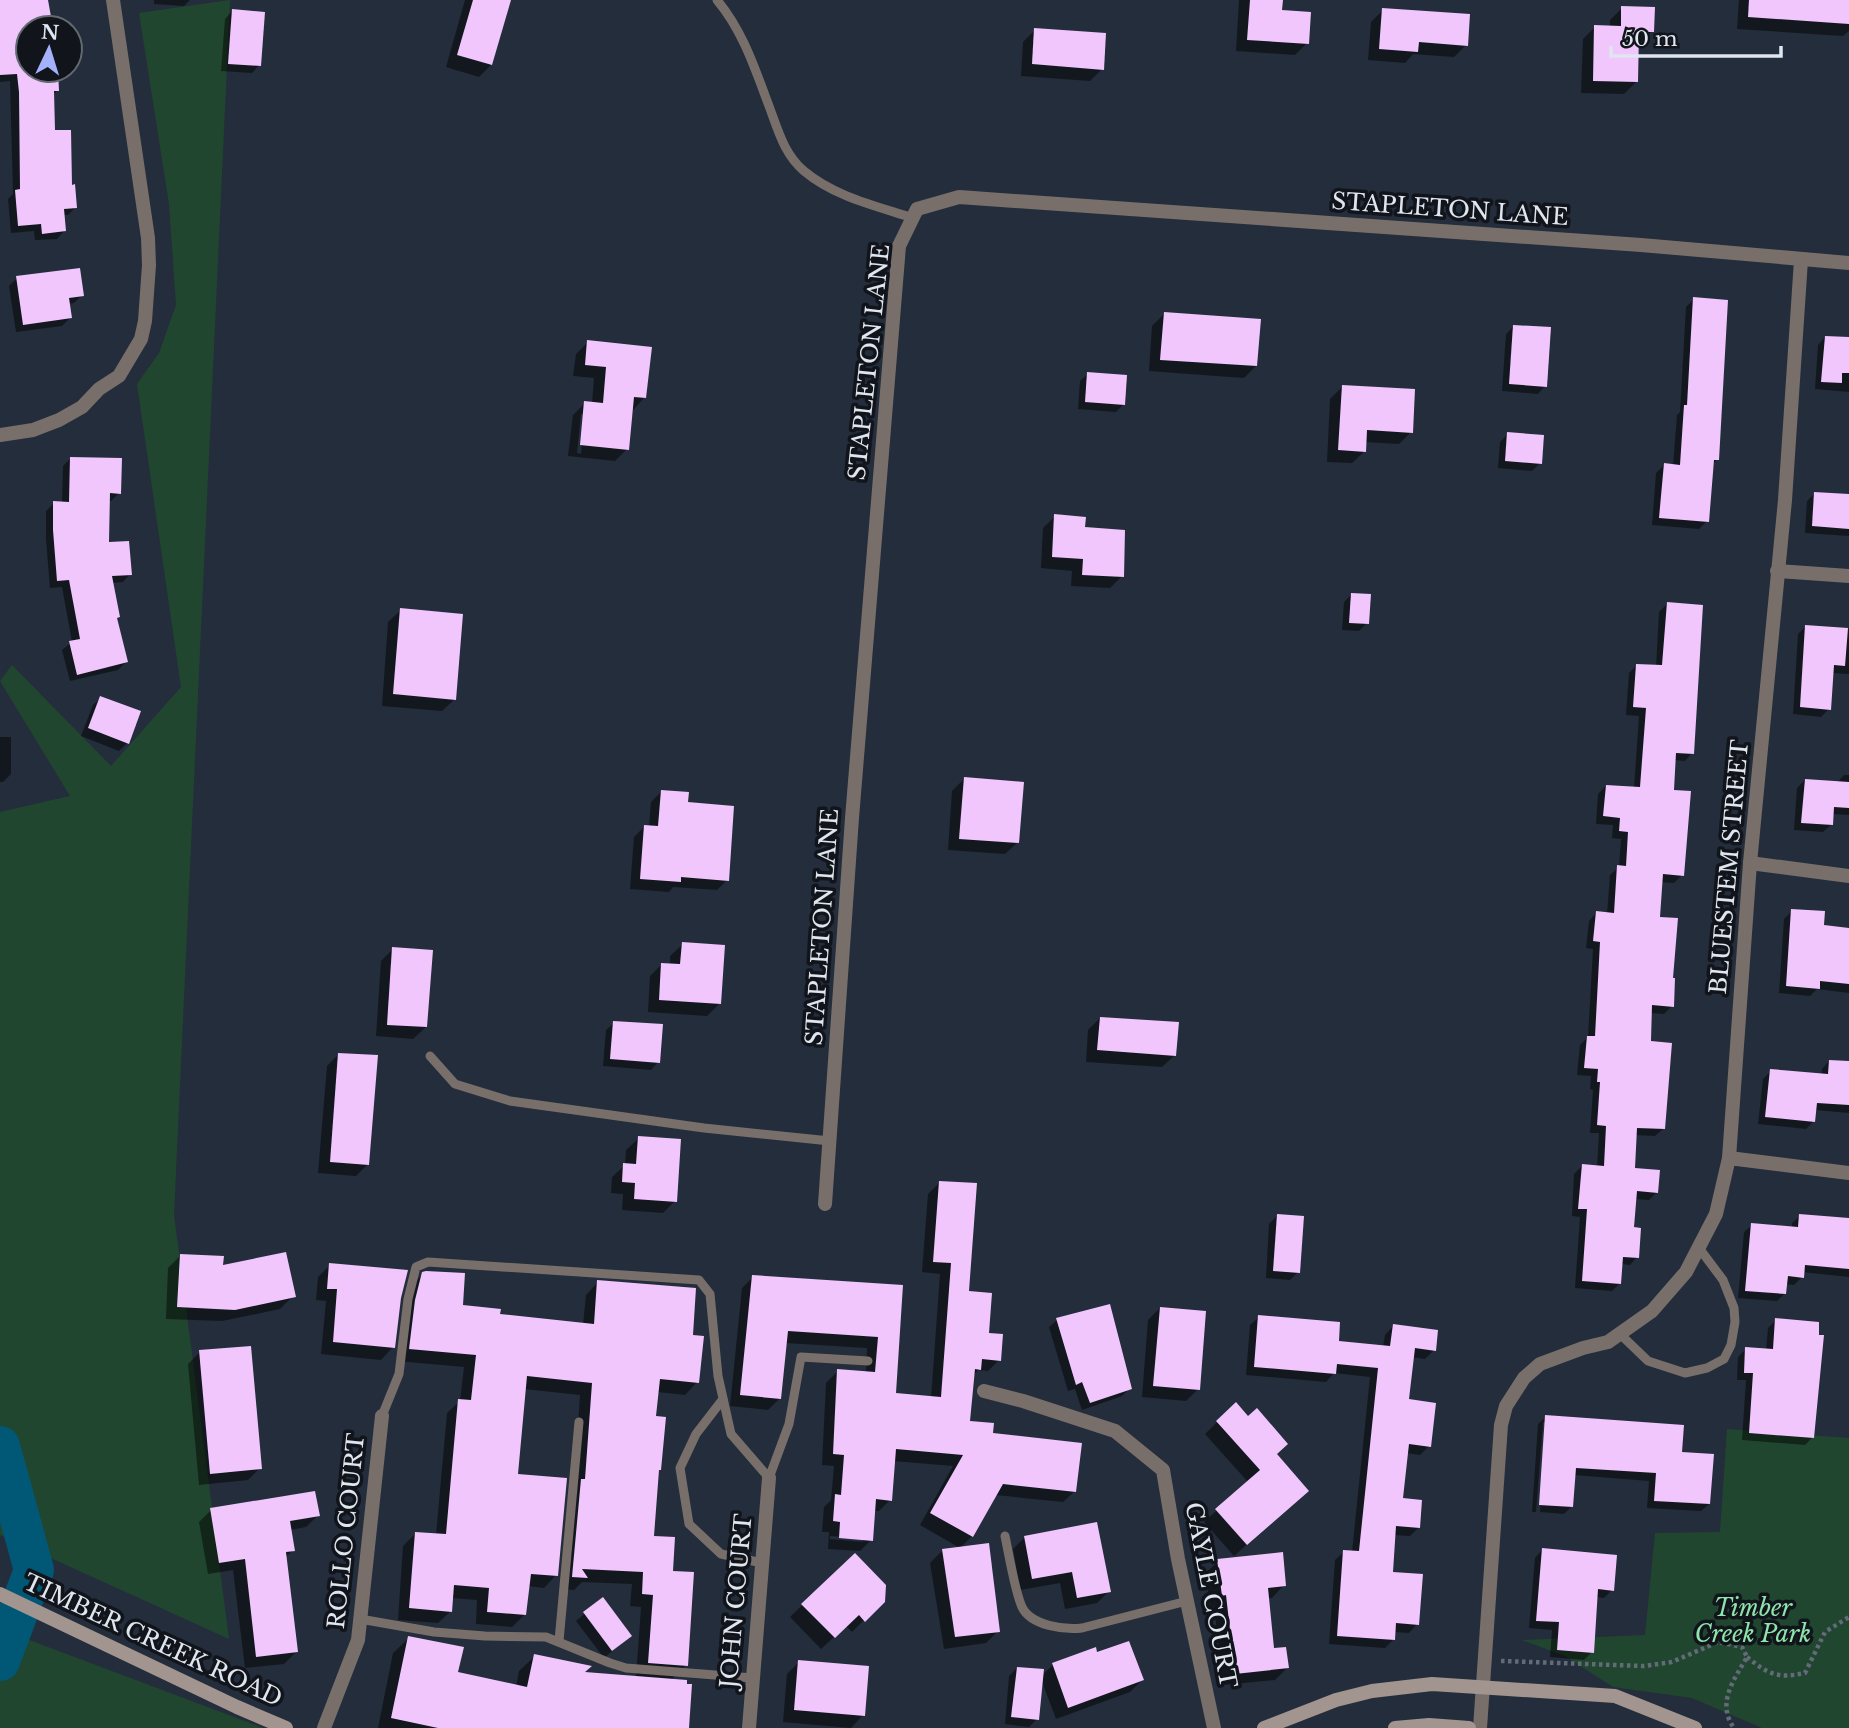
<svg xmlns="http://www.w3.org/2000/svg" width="1849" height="1728" font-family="'Libre Baskerville',serif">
<rect width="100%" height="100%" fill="#242d3b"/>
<g fill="#21462f">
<polygon points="230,0 174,1215 229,1639 0,1535 0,812 70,796 0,681 12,665 111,766 181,687 137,384 159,353 176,305 169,204 139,13"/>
<polygon points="1727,1429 1849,1438 1849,1728 1762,1728 1692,1698 1613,1687 1565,1656 1522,1640 1645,1635 1655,1533 1720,1532"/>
<polygon points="0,1629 263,1728 0,1728"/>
</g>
<g fill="#0007" fill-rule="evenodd">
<polygon points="0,0 46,0 51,28 28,28 28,70 56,70 57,91 52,95 53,132 76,207 68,215 63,215 64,231 57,239 35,240 34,231 11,233 8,199 13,194 10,81 0,82"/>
<polygon points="154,0 190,0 184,6 154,4"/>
<polygon points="465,0 509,0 491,65 479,77 446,67"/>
<polygon points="1239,0 1281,0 1280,12 1307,43 1295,55 1236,51"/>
<polygon points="1739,0 1849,0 1849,31 1843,36 1737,29"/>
<polygon points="1622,8 1652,31 1640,43 1637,43 1636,82 1624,94 1581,93 1583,39 1595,27 1610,28 1610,20"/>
<polygon points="1383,10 1466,45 1454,57 1413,54 1405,63 1368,60 1371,22"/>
<polygon points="232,11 259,65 252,73 221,71 225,19"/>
<polygon points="1035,30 1102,69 1090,81 1021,76 1023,42"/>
<polygon points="17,278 82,295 74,303 68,304 70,318 62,326 16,332 9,286"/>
<polygon points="1694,299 1717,459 1712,465 1707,521 1699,529 1652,525 1656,473 1664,465 1673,466 1677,415 1680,412 1686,307"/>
<polygon points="1164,314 1256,366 1244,378 1149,371 1152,326"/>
<polygon points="1513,327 1545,386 1538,394 1502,391 1506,334"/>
<polygon points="1825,337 1849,339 1849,392 1815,389 1818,345"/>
<path d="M588,342L645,397L633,410L627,449L615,461L568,456L573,415L585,403L592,404L594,378L573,376L576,354ZM581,414H584L581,454L577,453Z"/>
<polygon points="1088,374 1124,404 1116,412 1078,409 1080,381"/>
<polygon points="1342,387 1411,432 1399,444 1365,442 1365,451 1352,463 1327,462 1330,399"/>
<polygon points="1508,434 1540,463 1532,471 1498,468 1500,442"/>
<polygon points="71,458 119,493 111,501 108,501 108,544 130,574 123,582 111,583 116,619 126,662 118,670 70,681 62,650 72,642 62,587 50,588 46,539 46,511 54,503 62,503 63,466"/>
<polygon points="1815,493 1849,496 1849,536 1805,533 1807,501"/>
<polygon points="1055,516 1122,576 1110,588 1071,586 1072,571 1041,568 1043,528"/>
<polygon points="1351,595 1367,623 1359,631 1342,630 1344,602"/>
<polygon points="1667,604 1692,753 1685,761 1674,760 1672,791 1682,875 1674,883 1660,882 1658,918 1671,980 1672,1006 1664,1014 1650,1013 1649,1042 1663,1129 1655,1136 1635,1135 1633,1170 1657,1192 1649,1200 1634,1199 1632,1229 1637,1257 1630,1265 1621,1264 1620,1283 1612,1291 1575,1288 1580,1217 1572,1216 1574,1174 1582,1166 1597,1167 1599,1133 1590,1133 1593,1090 1590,1089 1591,1076 1577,1075 1580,1045 1588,1037 1593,949 1586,948 1589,921 1596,913 1607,914 1610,875 1619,867 1621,839 1612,838 1613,825 1596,824 1598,794 1606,786 1634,788 1639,716 1626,715 1629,673 1637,665 1656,667 1659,612"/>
<polygon points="401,610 455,699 442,711 382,706 388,622"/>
<polygon points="1806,626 1849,629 1849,674 1832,673 1829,709 1821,717 1793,714 1798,634"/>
<polygon points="101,698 127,743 119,751 81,736 93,705"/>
<polygon points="0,737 11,737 11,774 3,782 0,782"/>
<polygon points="1844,775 1849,775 1849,815 1832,814 1831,825 1823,832 1794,830 1797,788 1805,780 1837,783"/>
<polygon points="964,779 1018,842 1005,854 948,850 952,791"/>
<polygon points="661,792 686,804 727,880 717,890 673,887 669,892 630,889 634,837 644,827 649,827 651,802"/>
<polygon points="1792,911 1822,926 1849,930 1849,993 1817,989 1810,996 1779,993 1784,919"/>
<polygon points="683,944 719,1004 707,1016 648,1012 650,976 662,964 670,965 670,956"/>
<polygon points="393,949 426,1027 413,1039 376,1036 381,961"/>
<polygon points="1100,1018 1175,1055 1162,1067 1086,1062 1088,1030"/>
<polygon points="614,1023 658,1062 651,1070 603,1066 606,1030"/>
<polygon points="339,1054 368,1164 356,1176 318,1173 327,1066"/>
<polygon points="1829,1061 1849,1063 1849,1113 1815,1110 1814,1121 1806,1129 1758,1124 1763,1079 1771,1071 1821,1076 1822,1069"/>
<polygon points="639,1138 675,1201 663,1213 622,1210 623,1194 611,1193 612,1177 625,1165 626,1150"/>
<path d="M939,1183L967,1293L999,1360L988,1371L978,1370L973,1376L968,1422L991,1435L1075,1491L1063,1502L995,1495L972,1536L960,1548L920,1525L953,1466L893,1461L890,1500L879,1511H873L871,1540L860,1551L828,1549L829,1532H822L824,1507L831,1500L834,1466L822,1465L826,1383L838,1371L866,1373L867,1348L785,1343L779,1399L768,1410L730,1406L742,1288L753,1277L901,1287L894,1395L931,1398L940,1274L922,1272L928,1194ZM830,1536L863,1538V1542L830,1539Z"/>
<polygon points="1277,1216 1298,1272 1290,1280 1266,1278 1269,1224"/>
<polygon points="1800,1216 1849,1220 1849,1277 1802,1272 1802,1277 1794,1285 1786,1284 1785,1293 1777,1301 1738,1298 1744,1232 1752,1225 1792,1228 1792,1223"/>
<polygon points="180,1256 221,1267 292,1297 280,1309 222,1321 166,1319 168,1268"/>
<polygon points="330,1265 399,1298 393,1347 381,1360 321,1354 326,1301 316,1300 318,1277"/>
<polygon points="423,1274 461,1307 498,1315 583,1325 586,1295 598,1282 691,1336 697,1382 685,1395 657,1392 654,1418 659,1470 657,1472 652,1538 671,1573 686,1665 671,1680 688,1728 378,1728 393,1653 409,1638 456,1674 516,1687 519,1671 535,1656 582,1673 636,1678 641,1607 630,1606 632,1584 582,1582 574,1590 560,1589 574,1489 580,1395 524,1389 516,1476 556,1575 544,1588 528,1586 525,1614 512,1627 476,1624 477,1600 452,1598 451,1611 438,1623 398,1620 403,1546 416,1533 436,1535 447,1413 460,1401 464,1367 397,1361 410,1287"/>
<polygon points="1160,1308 1198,1389 1186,1401 1142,1397 1148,1320"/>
<polygon points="1259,1317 1337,1342 1383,1347 1385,1335 1393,1326 1434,1350 1425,1359 1412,1357 1407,1401 1429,1446 1420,1455 1407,1453 1401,1500 1419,1527 1410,1536 1393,1535 1391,1573 1417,1624 1409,1633 1394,1632 1393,1640 1385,1648 1329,1644 1335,1560 1344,1552 1352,1552 1370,1377 1334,1373 1326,1382 1246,1375 1250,1325"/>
<polygon points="1057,1320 1130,1388 1122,1396 1082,1410 1075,1389 1068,1391 1049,1327"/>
<polygon points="1776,1320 1813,1437 1805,1445 1742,1440 1746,1380 1737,1380 1738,1357 1746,1349 1766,1351 1768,1328"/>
<polygon points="200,1352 260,1468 248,1480 199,1485 188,1364"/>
<polygon points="1546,1417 1680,1454 1709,1504 1701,1511 1647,1508 1649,1481 1574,1475 1572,1506 1564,1514 1540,1512 1546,1422 1543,1422 1536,1512 1532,1512 1538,1424"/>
<polygon points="1217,1422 1275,1454 1295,1502 1234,1556 1204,1522 1248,1482 1205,1434"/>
<polygon points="211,1510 318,1515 306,1527 290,1530 293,1550 285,1558 296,1652 284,1664 245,1668 233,1570 208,1574 199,1522"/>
<polygon points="1025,1537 1109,1591 1097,1603 1065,1609 1060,1583 1020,1590 1013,1549"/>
<polygon points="1542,1550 1612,1590 1604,1598 1596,1597 1592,1652 1584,1660 1550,1657 1552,1630 1529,1628 1535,1558"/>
<polygon points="942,1551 998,1631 986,1643 944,1649 930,1563"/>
<polygon points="854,1555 883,1601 852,1632 846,1626 821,1649 790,1617"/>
<polygon points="1218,1561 1284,1585 1272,1598 1267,1598 1273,1650 1287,1668 1275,1680 1223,1685 1214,1606 1210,1607 1206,1573"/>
<polygon points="602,1599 630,1636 604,1658 576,1621"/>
<polygon points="1095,1650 1096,1654 1142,1680 1130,1692 1056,1719 1041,1679 1037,1719 1029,1727 1005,1724 1009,1676 1017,1668 1041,1676 1053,1665"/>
<polygon points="799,1662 863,1715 851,1728 783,1722 787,1674"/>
</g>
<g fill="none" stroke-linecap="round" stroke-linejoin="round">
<polyline stroke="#005876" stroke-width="40" points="0,1446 34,1570 0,1661"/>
</g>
<g fill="#f0c6fd">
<polygon points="0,0 48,0 52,22 28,26 28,70 58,70 59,91 54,91 55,130 71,130 72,185 75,184 77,208 64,209 66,231 42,234 41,224 18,226 15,190 20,189 19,92 17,74 0,75"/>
<polygon points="473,0 511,0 492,65 457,55"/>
<polygon points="1250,0 1283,0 1282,10 1311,12 1309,44 1247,40"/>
<polygon points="1749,0 1849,0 1849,24 1748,17"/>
<polygon points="1621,6 1655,7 1654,32 1639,32 1638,82 1593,81 1594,25 1621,26"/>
<polygon points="1382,8 1470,14 1468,46 1419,42 1418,52 1379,49"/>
<polygon points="232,9 265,12 261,66 228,64"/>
<polygon points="1034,28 1106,33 1104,70 1032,64"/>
<polygon points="80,268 84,296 69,298 72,318 23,325 16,276"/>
<polygon points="1693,297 1728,300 1719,460 1714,460 1709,522 1659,518 1664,463 1680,465 1684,405 1687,405"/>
<polygon points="1164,312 1261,319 1257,366 1160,360"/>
<polygon points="1513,325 1551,327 1547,387 1509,384"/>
<polygon points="1825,336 1849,337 1849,373 1842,373 1842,383 1821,382"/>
<polygon points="587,340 652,347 646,398 634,397 629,450 580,445 584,401 603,403 606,367 585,365"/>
<polygon points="1087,372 1127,375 1125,405 1085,402"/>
<polygon points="1342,385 1415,389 1413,433 1367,430 1366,452 1338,450"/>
<polygon points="1507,432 1544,435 1542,464 1505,461"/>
<polygon points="70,457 122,458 121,494 110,493 109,542 129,541 132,575 112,576 120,617 117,618 128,662 77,675 69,641 80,639 69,580 57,581 53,530 53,501 69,502"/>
<polygon points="1814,492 1849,494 1849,529 1812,526"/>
<polygon points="1054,514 1086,517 1085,527 1125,530 1124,577 1082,575 1083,559 1052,557"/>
<polygon points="1351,593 1371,594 1369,624 1349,623"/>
<polygon points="1667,602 1703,605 1694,754 1676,753 1674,790 1691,791 1684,876 1663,874 1660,917 1678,918 1673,978 1675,978 1674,1007 1652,1005 1651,1041 1672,1043 1665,1129 1637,1128 1635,1168 1660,1170 1658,1193 1637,1191 1634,1227 1641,1228 1639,1258 1623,1257 1621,1284 1582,1281 1587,1209 1578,1209 1582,1164 1604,1166 1606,1126 1597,1125 1600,1082 1597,1082 1598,1069 1584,1068 1587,1036 1595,1036 1600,942 1593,941 1596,911 1614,913 1617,865 1626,866 1628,832 1619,831 1620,818 1603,816 1606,785 1640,787 1646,708 1633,707 1636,664 1662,665"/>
<polygon points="400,608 463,614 456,700 393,694"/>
<polygon points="1805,625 1848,628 1845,666 1834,665 1831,710 1800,707"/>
<polygon points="100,696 141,711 129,744 88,728"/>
<polygon points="964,777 1024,782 1019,843 959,839"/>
<polygon points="1805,779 1849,782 1849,808 1834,807 1833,825 1801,823"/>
<polygon points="661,790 689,792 688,802 734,806 729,881 681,877 681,882 640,879 644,825 658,826"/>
<polygon points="1791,909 1825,911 1824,925 1849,928 1849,984 1820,981 1820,989 1786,986"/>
<polygon points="682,942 725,945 721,1004 659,1000 661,963 680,964"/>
<polygon points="392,947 433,950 427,1027 387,1025"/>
<polygon points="1100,1017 1179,1022 1176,1056 1097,1050"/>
<polygon points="613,1021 663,1024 660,1063 610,1059"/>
<polygon points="338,1053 378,1055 369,1165 330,1162"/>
<polygon points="1829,1060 1849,1061 1849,1105 1817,1103 1815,1122 1765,1117 1770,1069 1828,1074"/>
<polygon points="638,1136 681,1139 677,1202 634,1199 635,1183 622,1182 623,1163 636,1164"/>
<polygon points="939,1181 977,1183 969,1291 992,1293 989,1333 1003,1334 1001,1361 982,1359 981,1370 975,1369 970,1421 994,1423 993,1433 1082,1443 1076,1492 1003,1484 973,1537 930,1513 963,1455 896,1449 892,1501 876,1499 873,1541 839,1538 840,1522 833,1521 835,1494 841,1495 844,1455 833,1454 837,1369 875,1372 878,1337 788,1331 781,1399 740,1395 752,1275 903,1285 896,1393 941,1397 951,1263 933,1262"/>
<polygon points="1277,1214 1304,1216 1300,1273 1273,1271"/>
<polygon points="1799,1214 1849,1218 1849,1269 1805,1265 1804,1278 1788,1276 1786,1294 1745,1291 1751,1223 1798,1227"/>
<polygon points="286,1252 296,1297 235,1310 177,1307 180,1254 224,1256 223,1265"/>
<polygon points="329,1263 408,1270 401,1298 395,1348 333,1342 337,1289 327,1289"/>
<polygon points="426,1271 465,1273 463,1305 501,1309 500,1314 594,1324 597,1280 696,1288 693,1335 704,1336 699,1383 660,1379 656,1416 666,1417 661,1470 659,1470 654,1536 675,1537 673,1571 694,1572 688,1666 648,1663 653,1595 642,1594 643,1572 582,1569 588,1578 572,1577 581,1479 585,1479 592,1383 527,1376 518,1474 567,1478 558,1576 531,1574 526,1615 487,1612 489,1588 454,1585 452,1612 409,1608 415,1532 446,1534 458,1399 471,1400 476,1355 409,1349 415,1300 422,1272"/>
<polygon points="1110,1304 1132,1389 1090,1403 1082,1382 1076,1385 1056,1318"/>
<polygon points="1160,1307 1206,1311 1200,1390 1153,1386"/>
<polygon points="1258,1315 1340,1322 1339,1341 1390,1346 1393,1324 1438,1330 1436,1351 1415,1348 1409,1399 1436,1403 1431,1447 1409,1444 1403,1498 1422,1500 1420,1528 1396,1526 1393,1572 1423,1574 1419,1625 1396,1623 1395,1640 1337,1636 1343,1550 1359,1551 1378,1368 1337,1364 1336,1374 1254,1367"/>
<polygon points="1775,1318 1819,1322 1819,1335 1824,1335 1814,1438 1749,1433 1753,1373 1744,1373 1745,1347 1773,1349"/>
<polygon points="251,1346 262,1469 210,1474 199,1350"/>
<polygon points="1236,1402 1248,1416 1257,1408 1288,1444 1277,1454 1309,1491 1247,1545 1215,1509 1260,1470 1216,1421"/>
<polygon points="1545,1415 1684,1425 1682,1452 1714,1454 1710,1504 1654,1501 1656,1473 1576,1468 1573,1507 1539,1505"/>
<polygon points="315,1491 320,1516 290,1521 295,1551 286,1552 298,1652 256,1657 245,1559 219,1563 210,1508"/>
<polygon points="1097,1522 1111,1592 1077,1598 1072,1572 1032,1579 1024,1536"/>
<polygon points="989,1543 1000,1632 955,1637 942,1549"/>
<polygon points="1542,1548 1617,1555 1614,1591 1598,1589 1594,1653 1557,1650 1559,1622 1536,1621"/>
<polygon points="1283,1552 1286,1586 1268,1588 1274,1648 1286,1647 1289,1668 1235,1674 1226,1595 1222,1596 1217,1559"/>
<polygon points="855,1553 886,1585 885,1602 865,1622 859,1615 835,1638 801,1604"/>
<polygon points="603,1597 632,1636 612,1651 583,1612"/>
<polygon points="408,1636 464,1647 458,1672 527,1687 534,1654 592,1666 585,1672 687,1680 687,1684 692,1684 689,1728 438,1728 391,1718"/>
<polygon points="1129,1641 1144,1680 1068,1708 1052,1663 1096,1647 1097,1652"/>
<polygon points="798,1660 869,1666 865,1716 794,1710"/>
<polygon points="1017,1667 1044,1669 1039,1720 1011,1717"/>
</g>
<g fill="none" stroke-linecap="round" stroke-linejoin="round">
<g stroke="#626b77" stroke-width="4.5" stroke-dasharray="3.5 3.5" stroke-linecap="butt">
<path d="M1747,1657C1768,1674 1777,1679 1805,1673L1825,1632L1849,1617"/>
<path d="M1501,1661L1644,1666L1672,1662L1718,1642L1742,1647L1747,1657C1734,1680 1716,1703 1734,1728"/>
</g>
<g stroke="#786f6b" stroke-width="9">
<path d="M717,0C743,31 755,69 769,106C778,130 784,154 804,171C835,197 876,206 913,218"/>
<polyline points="430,1056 455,1084 510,1101 704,1128 830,1141"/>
<polyline points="1620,1334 1648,1361 1685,1373 1707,1368 1724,1359 1731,1345 1735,1322 1734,1308 1723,1280 1699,1248"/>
<polyline points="723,1399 696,1434 680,1468 689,1524 721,1554 762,1563"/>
<polyline points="382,1416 399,1374 408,1299 416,1267 428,1262 699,1280 710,1294 718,1376 731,1434 769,1478 789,1424 801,1357 868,1361"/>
<path d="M1005,1536C1009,1555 1015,1592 1022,1607C1031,1626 1065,1630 1082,1628L1187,1601"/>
<polyline points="360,1619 434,1632 485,1636 546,1637 610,1663 626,1668 753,1678"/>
<polyline points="559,1641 579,1422"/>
</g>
<g stroke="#786f6b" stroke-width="14">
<polyline points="0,435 33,430 59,420 82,407 99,389 119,376 141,339 145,321 149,265 148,238 113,0"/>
<polyline points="1777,571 1849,576"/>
<polyline points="1750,863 1849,876"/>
<polyline points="1729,1158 1849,1173"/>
<polyline points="825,1204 852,818 899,246 917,209 959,197 1641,245 1849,263"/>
<polyline points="984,1391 1023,1401 1115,1431 1163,1470 1178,1559 1214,1728"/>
<polyline points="324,1728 358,1640 382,1416"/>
<polyline points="749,1728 769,1478"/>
<polyline points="1480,1728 1501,1425 1506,1406 1524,1378 1540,1364 1583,1348 1608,1342 1652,1311 1686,1272 1716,1214 1729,1158 1750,863 1785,500 1801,260"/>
</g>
<g stroke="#a2948e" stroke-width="14">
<polyline points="0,1594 237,1707 286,1728"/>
<polyline points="1264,1728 1336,1700 1372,1691 1432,1684 1615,1696 1695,1728"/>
<polyline points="1395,1728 1429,1725 1469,1728"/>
</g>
</g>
<g text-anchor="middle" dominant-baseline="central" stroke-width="7" stroke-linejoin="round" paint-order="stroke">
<g font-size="23" fill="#dfe6ef" stroke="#11151b">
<text transform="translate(1450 209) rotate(4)">STAPLETON LANE</text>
<text transform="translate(869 362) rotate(-84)">STAPLETON LANE</text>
<text transform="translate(1729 867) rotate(-85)">BLUESTEM STREET</text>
<text transform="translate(822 927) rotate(-86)">STAPLETON LANE</text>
<text transform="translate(346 1531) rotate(-84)">ROLLO COURT</text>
<text transform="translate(1211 1595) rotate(79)">GAYLE COURT</text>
<text transform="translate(736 1601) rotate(-85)">JOHN COURT</text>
<text transform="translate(153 1640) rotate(25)">TIMBER CREEK ROAD</text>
</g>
<g font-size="23" font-style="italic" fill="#8ee4ab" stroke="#11151b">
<text x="1753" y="1608">Timber<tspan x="1753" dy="26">Creek Park</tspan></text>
</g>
</g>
<g transform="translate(49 49) rotate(4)"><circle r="33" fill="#11151b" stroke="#636970" stroke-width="2"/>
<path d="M0-5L12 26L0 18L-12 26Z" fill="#a4b2fc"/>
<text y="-10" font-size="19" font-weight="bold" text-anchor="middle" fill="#dfe6ef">N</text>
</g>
<path d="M1611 46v10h170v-10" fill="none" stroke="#dfe6ef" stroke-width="3.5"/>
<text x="1622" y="46" font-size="21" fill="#dfe6ef" stroke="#11151b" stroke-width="5" paint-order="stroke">50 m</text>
</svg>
